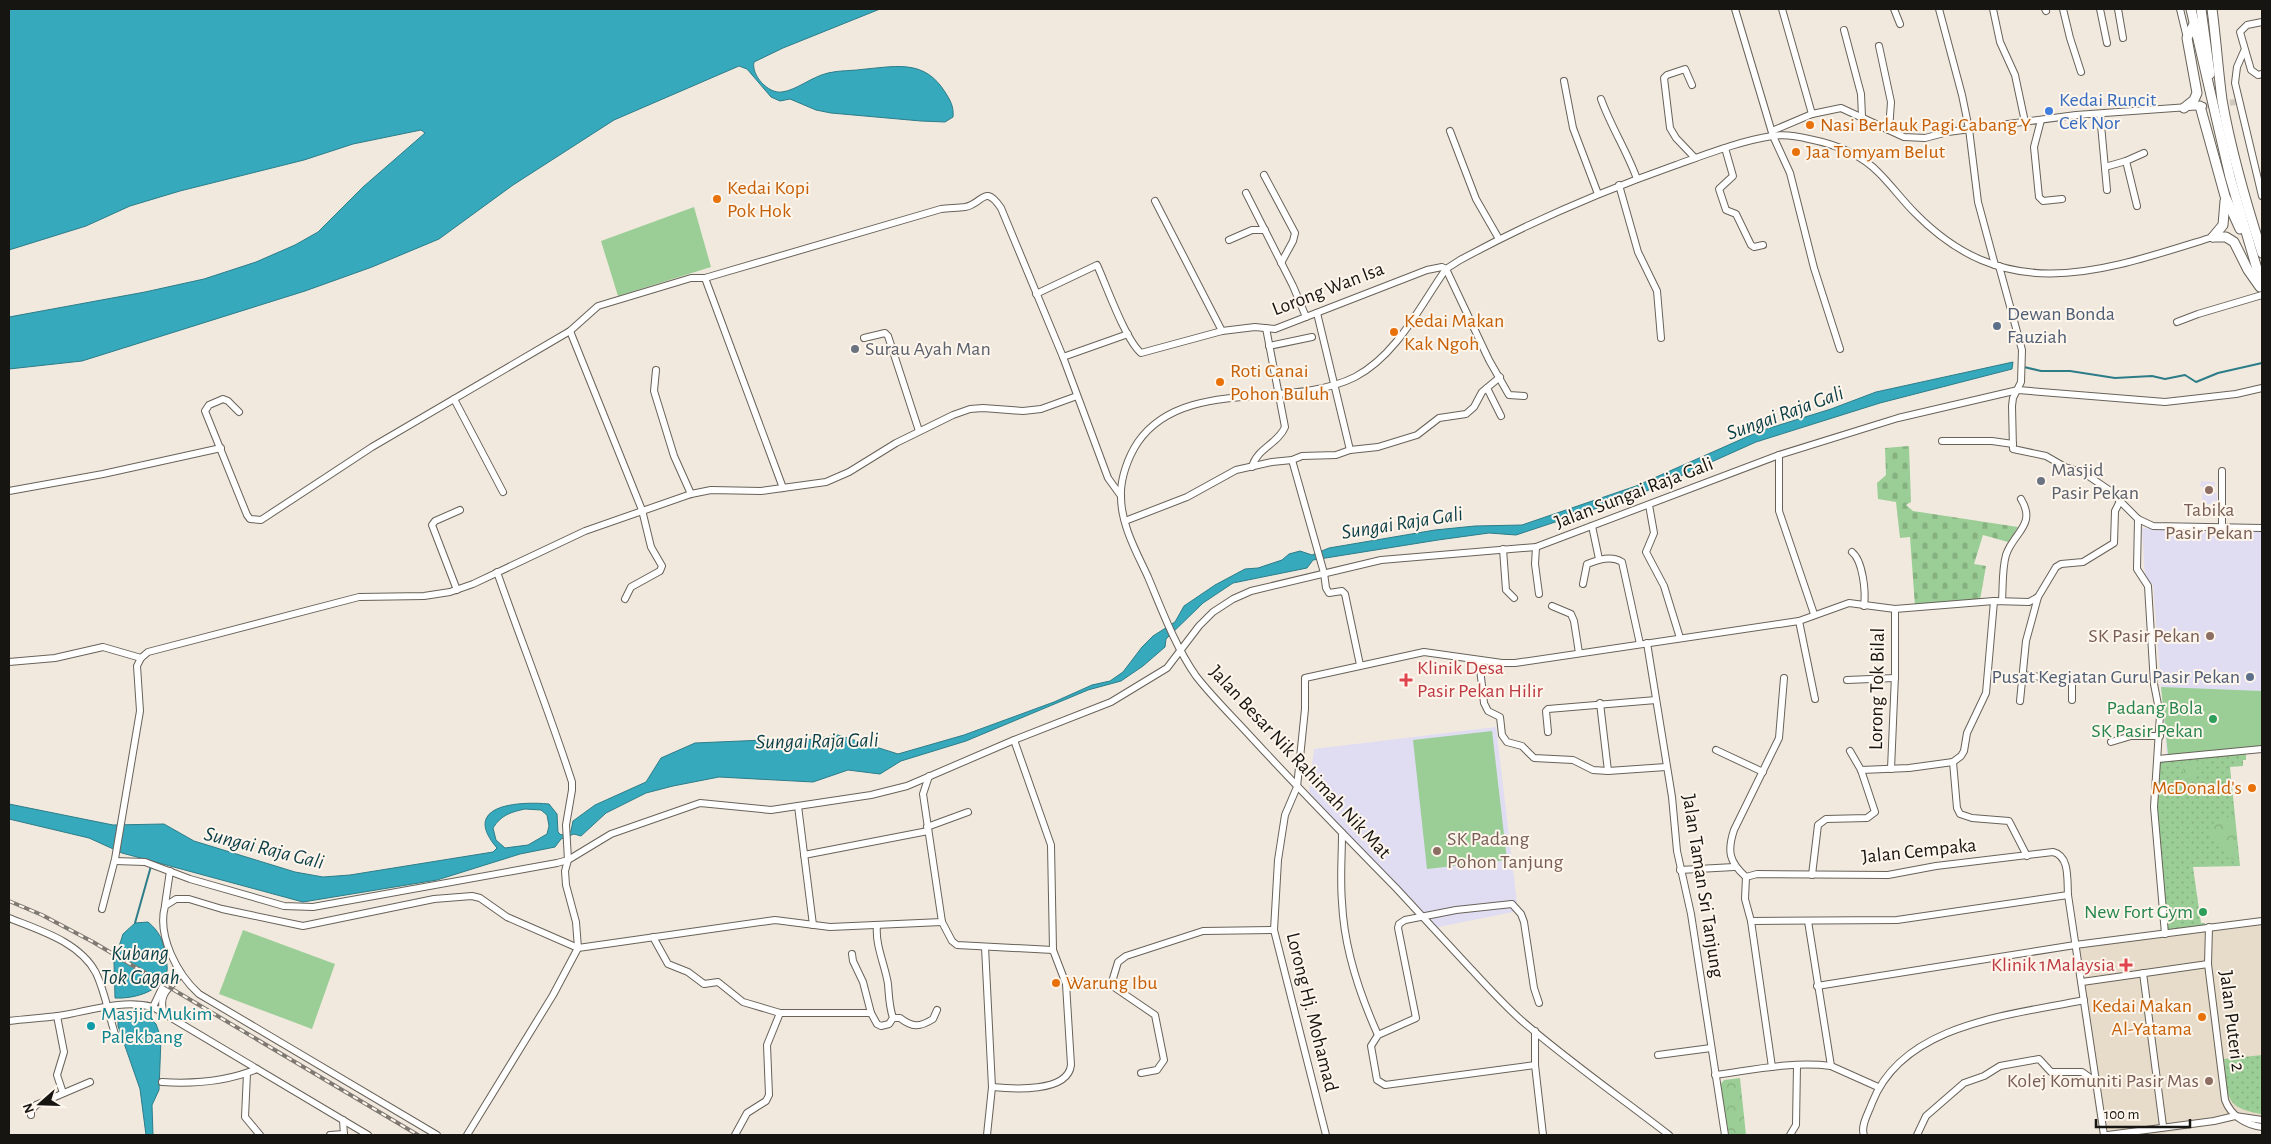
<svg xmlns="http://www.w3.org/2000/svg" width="2271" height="1144" font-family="'Alegreya Sans',sans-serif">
<defs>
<pattern id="grass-dots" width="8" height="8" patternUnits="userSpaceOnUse" patternTransform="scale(1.25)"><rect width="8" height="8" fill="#9bce96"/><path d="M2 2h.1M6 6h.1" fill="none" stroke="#85b080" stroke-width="1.8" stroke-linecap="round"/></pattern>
<pattern id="forest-crowns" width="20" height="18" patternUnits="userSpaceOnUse" patternTransform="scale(1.25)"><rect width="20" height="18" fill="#9bce96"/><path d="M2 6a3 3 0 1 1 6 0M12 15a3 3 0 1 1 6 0" fill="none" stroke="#85b080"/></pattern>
<pattern id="cemetery-stones" width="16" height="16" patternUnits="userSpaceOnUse" patternTransform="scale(1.25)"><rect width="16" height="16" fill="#9bce96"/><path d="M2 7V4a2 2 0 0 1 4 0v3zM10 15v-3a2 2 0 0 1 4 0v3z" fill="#85b080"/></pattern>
</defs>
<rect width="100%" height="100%" fill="#f1e9de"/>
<polygon fill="#e7dbca" points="2262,925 2262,1123 2234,1121 2154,1135 2099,1135 2072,948"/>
<g fill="#e0ddf3">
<polygon points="2201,481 2215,482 2214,493 2217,493 2217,501 2212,501 2212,504 2205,504 2205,500 2202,500 2203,487 2200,486"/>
<polygon points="2142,528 2212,530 2216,534 2237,535 2241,531 2262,532 2262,746 2167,757 2153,585 2145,577"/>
<polygon points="1496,727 1518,911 1433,928 1309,792 1314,749"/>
</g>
<g fill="url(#grass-dots)">
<polygon points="2246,750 2246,760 2243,760 2243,766 2230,767 2240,866 2193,867 2201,923 2205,923 2205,928 2165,934 2154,807 2158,759"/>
<path d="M2262,1055V1114C2222,1108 2228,1094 2224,1059Z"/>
</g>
<g fill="url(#forest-crowns)">
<polygon points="2202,757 2203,767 2193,768 2195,776 2184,779 2182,759"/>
<polygon points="2234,814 2238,861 2227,857 2221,843 2207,836 2208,830 2214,824 2215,820"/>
<polygon points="1740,1078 1746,1135 1729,1135 1720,1085 1724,1080"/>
</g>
<polygon fill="url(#cemetery-stones)" points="1909,446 1911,502 1906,505 1913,511 2018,527 2008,542 1983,535 1974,564 1986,566 1980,600 1915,606 1910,537 1900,538 1896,502 1878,499 1877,483 1886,475 1885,448"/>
<g fill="#9bce96">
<polygon points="694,207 711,267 618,296 601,241"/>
<polygon points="2161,687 2262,691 2262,746 2168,755"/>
<polygon points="1492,731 1507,860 1427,869 1413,740"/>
<polygon points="243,930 335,964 312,1029 219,994"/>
</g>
<g fill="#36a9bd" stroke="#2d7d89" fill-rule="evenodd">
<path d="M9,9H880L783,48L754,62C751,75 768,94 782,92C797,90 811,77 828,73C840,70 853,71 866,69C898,66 925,60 945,92C950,100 954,106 953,117L945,122L921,121L831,113L816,110L790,99L780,101L771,97L747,69L739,66L614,120L513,185L439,239L372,267L305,291L82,361L9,369V317L145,292L204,279L256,262L295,245L318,232L363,187L425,133L421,130L353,144L304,160L180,191L130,206L86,226L9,250Z"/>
<path d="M2013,362L2012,369L1880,403L1756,442L1640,494L1516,535L1489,533L1438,540L1313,560L1307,568L1233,583L1203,603L1166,639L1165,647L1143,666L1121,681L1088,690L966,741L901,761L880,774L848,770L813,782L719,777L673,786L646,793L606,813L581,836L574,834L561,839L555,847L520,854L437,880L303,902L122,853L89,838L9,819V804L113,825L164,824L194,841L295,872L323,877L350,875L493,852L497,848C460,805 518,801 549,804L557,814L558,832L561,835L571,831L573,821L595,805L646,782L661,758L695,743L764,740L776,745L838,735L898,754L964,735L1054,702L1092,685L1110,681L1123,672L1142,647L1153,636L1175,622L1184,606L1215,585L1245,569L1258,568L1282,560L1289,554L1300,551L1312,555L1329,548L1435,530L1475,526L1522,525L1636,486L1760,431L1831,409L1876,392ZM525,809L541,810L547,815L549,826L547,834L528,845L505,848L496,840L493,828C501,815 511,812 525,809Z"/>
<path d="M148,922C159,931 164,941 165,955C166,960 168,967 167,971C162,992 133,999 115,998L114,962L123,934L135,923Z"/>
<polygon points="128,1011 148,1016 156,1024 161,1038 159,1090 152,1105 153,1135 146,1135 140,1089 118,1026 118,1018"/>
</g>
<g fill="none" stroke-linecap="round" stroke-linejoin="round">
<g stroke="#2d7d89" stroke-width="2">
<polyline points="2024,367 2041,371 2070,371 2115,378 2152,376 2165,379 2185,375 2196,382 2218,373 2262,363"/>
<polyline points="135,923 151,866"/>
</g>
<polyline stroke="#d0c9bf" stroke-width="6" stroke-dasharray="6 3" stroke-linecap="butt" points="2203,106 2236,102"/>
<g stroke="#686259" stroke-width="8">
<g id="minor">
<polyline points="1735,9 1773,136 1790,173 1814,268 1840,349"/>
<polyline points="1782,9 1812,114"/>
<polyline points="1894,9 1900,24"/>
<polyline points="1939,9 1962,95 1969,129 1978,202 1995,265"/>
<polyline points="1993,9 2000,42 2015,75 2025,122"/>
<polyline points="2045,9 2046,11"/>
<polyline points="2063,9 2070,38 2081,72"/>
<polyline points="2100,9 2107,43"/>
<polyline points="2118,9 2123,38"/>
<polyline points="2180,9 2187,38"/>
<polyline points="2262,22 2247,25 2240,32 2251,70 2258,75 2262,74"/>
<polyline points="1844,30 1861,94 1862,117"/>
<polyline points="1879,46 1891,102 1889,130"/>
<polyline points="2244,51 2237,67 2235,83 2262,196"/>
<polyline points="1564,81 1573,128 1598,194"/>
<polyline points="1692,85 1685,69 1667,75 1664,78 1670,128 1676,138 1695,158"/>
<path d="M1601,99C1611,127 1627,151 1637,179"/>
<polyline points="2100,114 2107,190"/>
<polyline points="2041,120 2034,147 2039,197 2043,201 2062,199"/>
<polyline points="1450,131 1476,199 1499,239"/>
<polyline points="1772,131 1812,114 1841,108 1904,137 1925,138 1948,132 2076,115 2203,106"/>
<polyline points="1725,148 1733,176 1719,189 1726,210 1736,214 1751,245 1754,247 1763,245"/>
<polyline points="2126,161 2137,206"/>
<polyline points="2105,167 2126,161 2144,153"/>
<polyline points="1264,175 1295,233 1293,241 1281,263"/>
<polyline points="1619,185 1638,252 1657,291 1661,338"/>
<polyline points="1246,193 1293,286 1306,317"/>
<polyline points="1155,201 1222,331"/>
<polyline points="1229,240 1252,230 1265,230"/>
<polyline points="1999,266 2022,350 2021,382 2013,398 2012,406 2013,449 2046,456 2065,467 2084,473 2109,490 2138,519 2153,526 2262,528"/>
<polyline points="705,278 783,488"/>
<path d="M1036,294L1097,265C1107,287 1125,339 1141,353L1222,331L1255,327L1275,329L1427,270L1442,267L1446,269L1489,360L1509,395L1524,396"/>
<polyline points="1317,313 1350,450"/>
<polyline points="2177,322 2198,314 2262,295"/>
<polyline points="570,331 642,510 651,547 662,566 660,571 631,587 625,599"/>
<polyline points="864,338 885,333 888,336 919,431"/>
<polyline points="1269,346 1312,337"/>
<polyline points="656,370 654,391 674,456 691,494"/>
<polyline points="1487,388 1501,416"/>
<polyline points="454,399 503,492"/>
<path d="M239,412L228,401L223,399L209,405L205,411L247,515L250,519L261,520L372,447L570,331L598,306L691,278H705L941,209C949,208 957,208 965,207C983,204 984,183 1001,208L1063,357"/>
<polyline points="1942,441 1992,441 2013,444"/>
<polyline points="1779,455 1779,511 1814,614"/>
<polyline points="1292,460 1324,573 1326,588 1329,593 1342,591 1345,594 1360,665"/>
<path d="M1252,467C1257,448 1278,444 1285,427L1266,328"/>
<polyline points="9,491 103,474 221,448"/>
<polyline points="1121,496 1108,478 1063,357 1128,334"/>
<polyline points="1649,505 1654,533 1646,552 1664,586 1680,638"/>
<polyline points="2138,519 2137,569 2148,586 2154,684 2160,715 2154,807 2165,934"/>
<polyline points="1125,521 1187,497 1236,470 1272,462 1292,460 1302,456 1336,455 1350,450 1378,447 1417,435 1439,418 1466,414 1474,407 1482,392 1500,377"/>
<polyline points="1592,526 1599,559"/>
<polyline points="2222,527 2222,471"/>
<polyline points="1536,547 1535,564 1539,594"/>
<polyline points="1503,549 1506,590 1514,598"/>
<path d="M1852,552C1863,561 1866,592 1864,606"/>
<path d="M1583,584L1587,564C1598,560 1611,555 1622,562L1640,644"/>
<polyline points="457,590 432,525 435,521 460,510"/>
<path d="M2002,601C2003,586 2002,569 2006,555C2013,533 2037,525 2021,499"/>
<polyline points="1552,606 1571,614 1574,621 1579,653"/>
<polyline points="1799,621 1815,699"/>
<polyline points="1647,643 1672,797 1677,851 1691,914 1725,1135"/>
<polyline points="1479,660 1484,703 1488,711 1500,717 1502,735 1507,742 1522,746 1534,758 1573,760 1593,770 1608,771"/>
<polyline points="9,662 55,658 103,647 141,658"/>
<polyline points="2022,675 2070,680 2072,684 2072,700"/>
<polyline points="1847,680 1895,678"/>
<polyline points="2020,701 2026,641 2038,597"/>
<polyline points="1600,703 1608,771 1666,767"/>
<polyline points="1548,732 1546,711 1548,709 1656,700"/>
<polyline points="1014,740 1051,845 1053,950"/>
<polyline points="2111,742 2131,736 2160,736"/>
<polyline points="1716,750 1763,772"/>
<polyline points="2158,759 2262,749"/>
<polyline points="1953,762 1957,808 1960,814 1972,818 2009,821 2027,856"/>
<polyline points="1891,769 1895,675 1895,609"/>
<polyline points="1861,770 1909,768 1953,762 1961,756 1964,751 1967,733 1986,693 1994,601"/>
<polyline points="929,776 923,794 942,922 952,941 957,945 1053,950 1066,984 1111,985 1118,962 1126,956 1203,931 1274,930"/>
<polyline points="798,806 813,925"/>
<polyline points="927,827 968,812"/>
<path d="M1342,833C1342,856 1340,879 1342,902C1344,949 1359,993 1378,1035"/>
<polyline points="804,855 928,831"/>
<polyline points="115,861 145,862 190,879 284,906 313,907 557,863 568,860 611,834 700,803 771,810 871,795 907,786 1014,740 1111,702 1167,668 1199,626 1213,612 1233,599 1251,591 1381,560 1536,547 1779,455 1898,418 2018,390 2165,402 2236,394 2262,388"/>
<polyline points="1680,870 1734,867"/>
<polyline points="1812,875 1818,825 1826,819 1867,818 1875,812 1861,770 1850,751"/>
<path d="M1746,877L1757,874L1888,875L1936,866L2053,852C2070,856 2067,880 2068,895L2104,1135"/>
<path d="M1746,877C1729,862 1727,851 1734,830L1779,738L1784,678"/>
<polyline points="1746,877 1745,899 1751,921 1772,1067"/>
<polyline points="165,905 170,871"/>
<polyline points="102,909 115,859 140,711 137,666 141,658 148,652 359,597 424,596 450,592 473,584 585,531 691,494 711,490 761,491 826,482 849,472 896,443 953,415 970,409 983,408 1023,411 1041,409 1077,396"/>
<path d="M9,918C39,930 80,942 96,973C106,994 109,1018 117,1040"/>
<polyline points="1751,921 1897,920 2068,895"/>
<polyline points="1808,921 1831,1066 1878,1087"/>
<path d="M2209,927L2208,964L2225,1100C2231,1116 2246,1125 2262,1127"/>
<path d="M653,937L668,964L688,972L704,984L718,982L743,1002L780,1013H871L877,1024L881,1026L889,1024L893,1018C889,1006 889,996 888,984C885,965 875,945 877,926"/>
<polyline points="985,947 992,1087 987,1135"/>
<polyline points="852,954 853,961 863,982 871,1013"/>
<polyline points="2143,973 2163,1126"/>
<polyline points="2082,982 2208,964"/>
<polyline points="1111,985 1155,1015 1164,1060 1157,1070 1141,1073"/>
<polyline points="1817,986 2075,945 2262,921"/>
<polyline points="153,1007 164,984 172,982"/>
<path d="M163,1011C159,993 169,989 179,976L178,969"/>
<polyline points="57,1016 64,1052 57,1075 63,1093"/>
<path d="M893,1018H900C912,1027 919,1028 933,1019L937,1010"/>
<path d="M9,1021C25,1019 42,1018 58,1016C90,1011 122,999 153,1007L368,1135"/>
<polyline points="1535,1031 1535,1065 1543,1135"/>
<polyline points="1658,1055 1711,1048"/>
<polyline points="1535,1065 1385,1085 1377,1080 1371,1046 1378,1035 1416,1018 1398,928 1399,924 1405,920 1456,910 1512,904 1521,914 1524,922 1534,988 1539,1003"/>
<polyline points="247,1073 245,1117 260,1135"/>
<path d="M1715,1075C1753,1070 1792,1061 1831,1066"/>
<path d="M162,1082C193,1084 228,1081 257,1069"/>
<path d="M992,1087C1012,1089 1068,1093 1071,1065L1066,984"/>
<polyline points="31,1115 31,1111 36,1105 90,1082"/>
<polyline points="343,1120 344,1135"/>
<polyline points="330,1135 344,1134"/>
<path d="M437,1135L199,994C177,974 157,936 165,906L176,899H189L222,909L303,926L434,899L472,896L480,898L507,917L578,948L775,920L830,927L942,922"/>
<path d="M467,1135L553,995L578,948L576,922L566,885L565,871L568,860L566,825L572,790V782C549,711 522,643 497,572"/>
<polyline points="735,1135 747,1113 766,1101 769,1095 767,1045 780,1013"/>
<polyline points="1326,1135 1274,930 1278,860 1285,815 1297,787 1305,709 1305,678 1424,652 1502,663 1515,663 1799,621 1849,603 1895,609 1994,601 2029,602 2038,597 2056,567 2061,564 2083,562 2114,543 2115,511 2120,501"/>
<path d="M1669,1135C1620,1097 1568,1061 1521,1020C1503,1004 1487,986 1471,969C1446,942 1421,915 1396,888C1348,839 1299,789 1252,738C1234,718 1213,698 1196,676C1175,646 1162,610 1148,577C1137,553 1121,525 1121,497C1120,479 1128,457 1138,442C1184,376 1289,410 1355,377C1397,355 1420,306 1446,269L1460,260C1530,222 1602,191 1676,165C1707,154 1740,141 1772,136C1784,134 1797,136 1809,139C1834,144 1861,154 1879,173C1892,186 1902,200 1915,213C2008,308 2103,271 2213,237"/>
<polyline points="1790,1135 1796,1125 1797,1065"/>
<path d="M1864,1135C1860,1126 1869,1112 1872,1103C1903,1023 2012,1015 2084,1000"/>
<polyline points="1917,1135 1926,1116 1964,1083 1984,1076 2000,1066 2039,1059 2051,1072 2082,1072 2096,1082"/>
<polyline points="2108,1135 2214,1121 2235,1116 2262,1120"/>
</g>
</g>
<g stroke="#686259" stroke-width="11">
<g id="highway">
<polyline points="2191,9 2230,177 2262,286"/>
<polyline points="2201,9 2210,74"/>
<path d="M2212,9C2216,39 2218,70 2222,100C2231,152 2246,203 2262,253"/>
<polyline points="2200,106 2225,196 2240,229"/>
<polyline points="2184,108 2194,100 2197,93 2187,38 2194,24"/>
<polyline points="2213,237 2226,237 2234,242 2248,270 2260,287"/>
<polyline points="2213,237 2223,225 2225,201"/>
</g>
</g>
<use href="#minor" stroke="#fff" stroke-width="6"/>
<use href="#highway" stroke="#fff" stroke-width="9"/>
<g stroke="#7e7972" stroke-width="4">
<polyline id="rail" points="9,901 42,915 93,942 418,1135"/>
</g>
<use href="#rail" stroke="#fef6ec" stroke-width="2" stroke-dasharray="5.5" stroke-linecap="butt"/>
</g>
<circle fill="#3f7fe0" stroke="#fef6ec" stroke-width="2" cx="2049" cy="111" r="5"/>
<g fill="#e8710a" stroke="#fef6ec" stroke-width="2">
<circle cx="1810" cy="125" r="5"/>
<circle cx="1796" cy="152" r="5"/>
<circle cx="717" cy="199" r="5"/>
<circle cx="1394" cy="332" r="5"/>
<circle cx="1220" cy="382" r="5"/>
<circle cx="2252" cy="788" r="5"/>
<circle cx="1056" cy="983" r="5"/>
<circle cx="2202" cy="1017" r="5"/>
</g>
<g fill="#5c6f8a" stroke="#fef6ec" stroke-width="2">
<circle cx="1997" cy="326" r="5"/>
<circle cx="2250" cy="677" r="5"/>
</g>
<g fill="#6b7280" stroke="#fef6ec" stroke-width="2">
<circle cx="855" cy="349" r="5"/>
<circle cx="2041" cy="481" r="5"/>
</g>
<g fill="#8d6e63" stroke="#fef6ec" stroke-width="2">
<circle cx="2209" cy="490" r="5"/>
<circle cx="2210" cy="636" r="5"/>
<circle cx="1437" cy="851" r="5"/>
<circle cx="2209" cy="1081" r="5"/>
</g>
<g fill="#e0444e" stroke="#fef6ec" stroke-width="2">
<path d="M1403.5 672.5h5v5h5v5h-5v5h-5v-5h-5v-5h5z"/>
<path d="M2123.5 957.5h5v5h5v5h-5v5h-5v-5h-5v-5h5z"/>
</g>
<g fill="#2e9e5b" stroke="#fef6ec" stroke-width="2">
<circle cx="2213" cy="719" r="5"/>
<circle cx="2203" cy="912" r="5"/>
</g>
<circle fill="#0f9aa8" stroke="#fef6ec" stroke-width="2" cx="91" cy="1026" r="5"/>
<g text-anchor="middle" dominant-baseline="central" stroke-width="4" stroke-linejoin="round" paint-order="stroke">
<g font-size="20" fill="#366cbe" stroke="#fef6ec" text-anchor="start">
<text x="2059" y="100">Kedai Runcit<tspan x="2059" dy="23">Cek Nor</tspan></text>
</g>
<g font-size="20" fill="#c56008" stroke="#fef6ec" text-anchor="start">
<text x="1820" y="125">Nasi Berlauk Pagi Cabang Y</text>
<text x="1806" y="152">Jaa Tomyam Belut</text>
<text x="727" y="188">Kedai Kopi<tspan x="727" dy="23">Pok Hok</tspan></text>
<text x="1404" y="321">Kedai Makan<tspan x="1404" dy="23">Kak Ngoh</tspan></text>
<text x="1230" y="371">Roti Canai<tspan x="1230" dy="23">Pohon Buluh</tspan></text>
<text x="2242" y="788" text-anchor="end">McDonald's</text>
<text x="1066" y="983">Warung Ibu</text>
<text x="2192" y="1006" text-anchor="end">Kedai Makan<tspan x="2192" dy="23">Al-Yatama</tspan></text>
</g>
<g font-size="20" fill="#171511" stroke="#fef6ec">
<text transform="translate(1328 289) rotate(-21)">Lorong Wan Isa</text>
<text transform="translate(1634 493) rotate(-21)">Jalan Sungai Raja Gali</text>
<text transform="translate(1877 689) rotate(-89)">Lorong Tok Bilal</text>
<text transform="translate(1300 762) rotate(47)">Jalan Besar Nik Rahimah Nik Mat</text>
<text transform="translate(1919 851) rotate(-6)">Jalan Cempaka</text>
<text transform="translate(1703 886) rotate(81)">Jalan Taman Sri Tanjung</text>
<text transform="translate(1312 1012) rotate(76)">Lorong Hj. Mohamad</text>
<text transform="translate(2232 1021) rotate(83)">Jalan Puteri 2</text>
</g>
<g font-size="20" fill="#4e5e75" stroke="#fef6ec" text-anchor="start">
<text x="2007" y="314">Dewan Bonda<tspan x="2007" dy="23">Fauziah</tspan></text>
<text x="2240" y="677" text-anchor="end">Pusat Kegiatan Guru Pasir Pekan</text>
</g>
<g font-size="20" fill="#5b616d" stroke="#fef6ec" text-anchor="start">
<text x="865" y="349">Surau Ayah Man</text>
<text x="2051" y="470">Masjid<tspan x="2051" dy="23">Pasir Pekan</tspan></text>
</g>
<g font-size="20" fill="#785e54" stroke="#fef6ec" text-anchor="end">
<text x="2209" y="510" text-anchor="middle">Tabika<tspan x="2209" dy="23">Pasir Pekan</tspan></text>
<text x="2200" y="636">SK Pasir Pekan</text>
<text x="1447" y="839" text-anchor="start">SK Padang<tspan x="1447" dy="23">Pohon Tanjung</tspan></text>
<text x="2199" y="1081">Kolej Komuniti Pasir Mas</text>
</g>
<g font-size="20" fill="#be3a42" stroke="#fef6ec" text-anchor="start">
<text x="1417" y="668">Klinik Desa<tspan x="1417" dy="23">Pasir Pekan Hilir</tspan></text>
<text x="2115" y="965" text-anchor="end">Klinik 1Malaysia</text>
</g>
<g font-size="20" fill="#27864d" stroke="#fef6ec" text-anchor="end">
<text x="2203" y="708">Padang Bola<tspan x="2203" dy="23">SK Pasir Pekan</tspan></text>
<text x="2193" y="912">New Fort Gym</text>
</g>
<g font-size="20" fill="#0d838f" stroke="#fef6ec" text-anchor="start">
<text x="101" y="1014">Masjid Mukim<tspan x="101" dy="23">Palekbang</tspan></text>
</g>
<g font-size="21" font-style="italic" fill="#0a3e47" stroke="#fef6ec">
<text transform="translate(1785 413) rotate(-20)">Sungai Raja Gali</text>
<text transform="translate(1402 523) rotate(-9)">Sungai Raja Gali</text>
<text transform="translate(817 741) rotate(-1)">Sungai Raja Gali</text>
<text transform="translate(264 848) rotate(14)">Sungai Raja Gali</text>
<text x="140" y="953">Kubang<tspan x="140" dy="24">Tok Gagah</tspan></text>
</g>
</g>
<rect width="2271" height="1144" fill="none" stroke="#171511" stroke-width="20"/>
<g transform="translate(40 1104) rotate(250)" stroke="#fef6ec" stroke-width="4" paint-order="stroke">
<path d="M0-4L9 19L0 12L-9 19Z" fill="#171511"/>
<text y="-8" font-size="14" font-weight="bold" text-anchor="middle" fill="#171511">N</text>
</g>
<path d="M2096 1119v8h94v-8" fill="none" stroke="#171511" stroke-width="2.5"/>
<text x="2104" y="1119" font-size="15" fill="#171511" stroke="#fef6ec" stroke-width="4" paint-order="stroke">100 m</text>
</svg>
